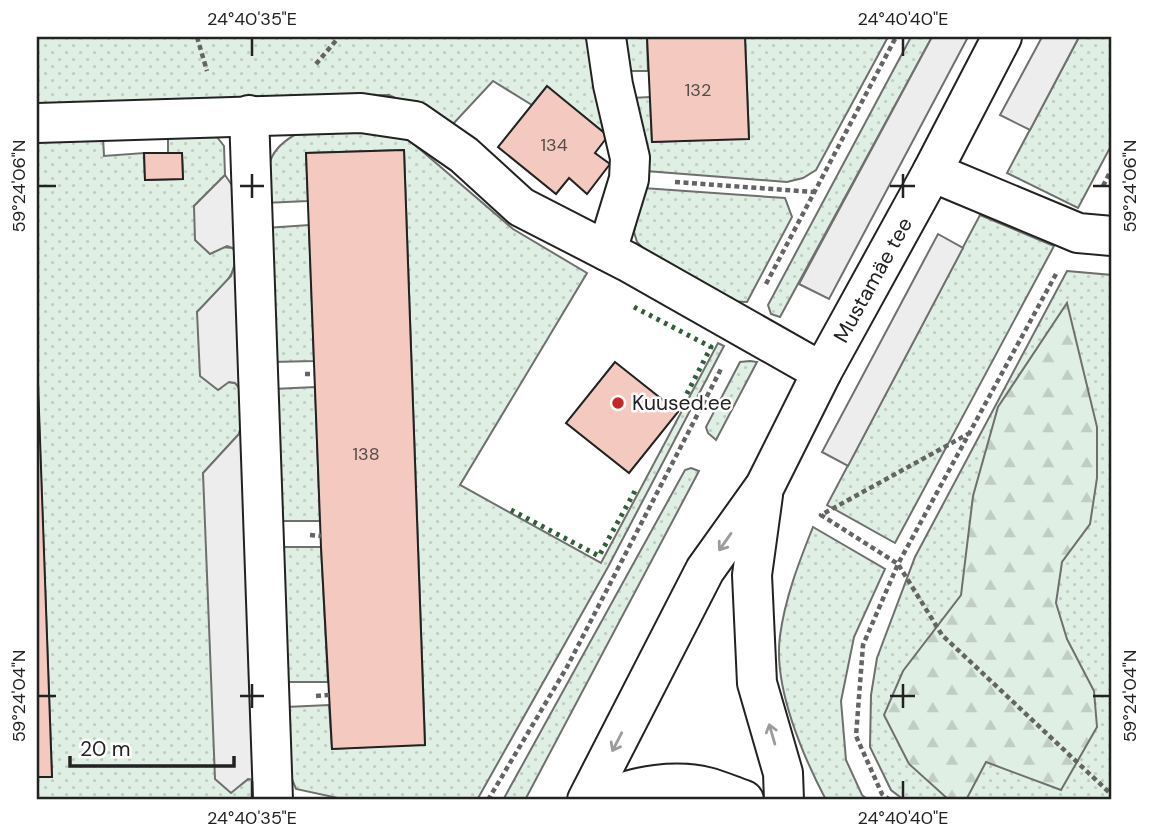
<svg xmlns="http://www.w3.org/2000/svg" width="1149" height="837" font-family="'DM Sans',sans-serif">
<defs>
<pattern id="green-dots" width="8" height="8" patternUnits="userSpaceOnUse" patternTransform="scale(1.75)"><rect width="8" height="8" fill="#e0efe3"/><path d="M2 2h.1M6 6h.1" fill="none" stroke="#c0cdc2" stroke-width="1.8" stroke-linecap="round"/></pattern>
<pattern id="forest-firs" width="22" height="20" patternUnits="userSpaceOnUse" patternTransform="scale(1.75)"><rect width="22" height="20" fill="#e0efe3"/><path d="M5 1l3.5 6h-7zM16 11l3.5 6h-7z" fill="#c0cdc2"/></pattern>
</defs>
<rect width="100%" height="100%" fill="#fff"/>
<g fill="url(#green-dots)" stroke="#6f6f6f" stroke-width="2">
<polygon points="37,37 586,37 608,136 547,87 532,105 493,81 453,124 389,95 248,97 37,107"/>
<polygon points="621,37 647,37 648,71 624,71"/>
<polygon points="745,37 888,37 816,170 803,178 787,182 646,171 631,98 650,97 652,142 749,138"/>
<polygon points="911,37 932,37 780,317 771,314 768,305"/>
<polygon points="1079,37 1112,37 1112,144 1078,208 1007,173"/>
<path d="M304,130L401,133L513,229L587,273L460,485L601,563L718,343L724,346L608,567L477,800H347L296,789L291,777L286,707L329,705L332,749L425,744L404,150L306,153L308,201L264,203C268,164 266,148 304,130Z"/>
<path d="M103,137L104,156L144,153L145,180L183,179L182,154L168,153V138L217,137L224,146L225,175L194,206L222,247L233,248C245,272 212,297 197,312L229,382L235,383L241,389L243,418L239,434L203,473L243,783L248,779L255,780L258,800H37V777H52L37,367V141Z"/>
<polygon points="643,188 785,198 792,217 747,302 725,301 650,255 637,242 634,232"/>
<polygon points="980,215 1054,246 895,543 827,505"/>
<polygon points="309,225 314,361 272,362 266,228"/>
<polygon points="1067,271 1112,275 1112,800 904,800 891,790 870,747 871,695 877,658 915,557"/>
<polygon points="750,361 757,362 716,440 708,433 706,427 740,362"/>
<polygon points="315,387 320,521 279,521 274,389"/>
<polygon points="691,468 699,471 525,800 503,800 685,470"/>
<path d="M813,527L885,569L854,637L841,701L846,760L862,795L868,800H826C803,756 773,687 780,636C785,598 799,562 813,527Z"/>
<polygon points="279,547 321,547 328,682 284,682"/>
</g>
<polygon fill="url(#forest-firs)" stroke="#6f6f6f" stroke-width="2" points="1067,303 1097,427 1097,478 1090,524 1062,562 1056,603 1067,639 1094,691 1097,727 1061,790 986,762 966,800 949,800 909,764 884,715 903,671 961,595 973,496 998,407"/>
<g fill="#ededed" stroke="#6f6f6f" stroke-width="2">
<polygon points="932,37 968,37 829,299 799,284"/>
<polygon points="1042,37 1079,37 1030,130 1000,115"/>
<polygon points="225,175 238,194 255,780 248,779 231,793 215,779 203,473 239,434 243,418 241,390 235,383 229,382 218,390 200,376 197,312 231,276 237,257 233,248 227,246 210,254 195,240 194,206"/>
<polygon points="938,234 963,248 848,466 822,452"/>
</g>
<g fill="#f3c9c0" stroke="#222" stroke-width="2">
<polygon points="647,37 745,37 749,139 652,142"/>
<polygon points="547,86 608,136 595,153 610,164 587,194 569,178 556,194 498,147"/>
<polygon points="404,150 425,745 332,749 321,547 306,153"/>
<polygon points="144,153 182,153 183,179 145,180"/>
<polygon points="37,355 52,777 37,777"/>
<polygon points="615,362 678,412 629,473 566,423"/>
</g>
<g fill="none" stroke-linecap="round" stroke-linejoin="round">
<g stroke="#222" stroke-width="42">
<g id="minor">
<polyline points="606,37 613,85 630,158 629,179 607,251"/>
<polyline points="249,115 273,800"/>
<polyline points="37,123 361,113 415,121 464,155 521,207 628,262 822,372"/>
<polyline points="932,172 1078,233 1112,236"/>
</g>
</g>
<g stroke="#222" stroke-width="42">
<g id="major">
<polyline points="763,495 752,575 757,683 783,773 784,800"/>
<polyline points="587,800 705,570 765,486 822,372 932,172 1002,37"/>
<path d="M608,800C633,784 679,780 707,787C719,790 732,796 744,800"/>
</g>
</g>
<g stroke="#646464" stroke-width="4.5" stroke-dasharray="5 3.5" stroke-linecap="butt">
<polyline points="197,37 207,71"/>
<polyline points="316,64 339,37"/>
<polyline points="675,182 814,192"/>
<polyline points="1103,186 1112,168"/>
<polyline points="1056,274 898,564 942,635 1112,795"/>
<polyline points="766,284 896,37"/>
<polyline points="305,374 314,374"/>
<polyline points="310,535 321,536"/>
<polyline points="316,696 329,695"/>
<polyline points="488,800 567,667 721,369"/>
<polyline points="890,800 882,794 856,736 863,645 898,564 821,515 968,434"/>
</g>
<use href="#minor" stroke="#fff" stroke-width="38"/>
<use href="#major" stroke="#fff" stroke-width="38"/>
<g stroke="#2f5e38" stroke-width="5" stroke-dasharray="3.5 5" stroke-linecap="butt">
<polyline points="634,307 711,347 679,409"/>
<polyline points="511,510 599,556 635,491"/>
</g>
</g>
<defs><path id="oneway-shaft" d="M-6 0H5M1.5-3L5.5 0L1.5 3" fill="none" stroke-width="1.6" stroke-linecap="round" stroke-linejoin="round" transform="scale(1.75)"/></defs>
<g stroke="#9c9c9c">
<use href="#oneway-shaft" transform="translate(725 542) rotate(125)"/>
<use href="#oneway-shaft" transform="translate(772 734) rotate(-106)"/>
<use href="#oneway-shaft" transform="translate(617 742) rotate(117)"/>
</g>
<path fill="none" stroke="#222" stroke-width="2.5" d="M252,38V56M903,38V56M252,174V198M903,174V198M38,186H56M240,186H264M890,186H915M1093,186H1110M252,684V708M903,684V708M38,696H56M240,696H264M890,696H915M1093,696H1110M252,781V798M903,781V798"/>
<circle fill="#c62828" stroke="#fff" stroke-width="2.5" cx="618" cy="403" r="7"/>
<g text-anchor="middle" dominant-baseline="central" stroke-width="5" stroke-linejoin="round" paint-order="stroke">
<g font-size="18" fill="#564c4a">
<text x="698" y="90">132</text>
<text x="554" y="145">134</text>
<text x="366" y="454">138</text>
</g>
<g font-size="21" fill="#222" stroke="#fff">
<text transform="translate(873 280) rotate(-61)">Mustamäe tee</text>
</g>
<g font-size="21" fill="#222" stroke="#fff" text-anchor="start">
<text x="632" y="403">Kuused.ee</text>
</g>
</g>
<rect width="1149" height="837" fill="none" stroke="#ffffff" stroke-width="77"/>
<path d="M70 756v10h164v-10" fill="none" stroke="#222222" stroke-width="3.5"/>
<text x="80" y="756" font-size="21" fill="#222222" stroke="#ffffff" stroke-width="5" paint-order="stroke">20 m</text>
<rect x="38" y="38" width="1072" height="760" fill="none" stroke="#222" stroke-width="2.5"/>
<g font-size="18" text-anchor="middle" fill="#222">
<text x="252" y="25">24°40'35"E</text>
<text x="903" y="25">24°40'40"E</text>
<text transform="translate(19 186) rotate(-90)" y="6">59°24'06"N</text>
<text transform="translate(1130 186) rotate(-90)" y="6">59°24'06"N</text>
<text transform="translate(19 696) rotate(-90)" y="6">59°24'04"N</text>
<text transform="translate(1130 696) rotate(-90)" y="6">59°24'04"N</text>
<text x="252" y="824">24°40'35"E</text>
<text x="903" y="824">24°40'40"E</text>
</g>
</svg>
